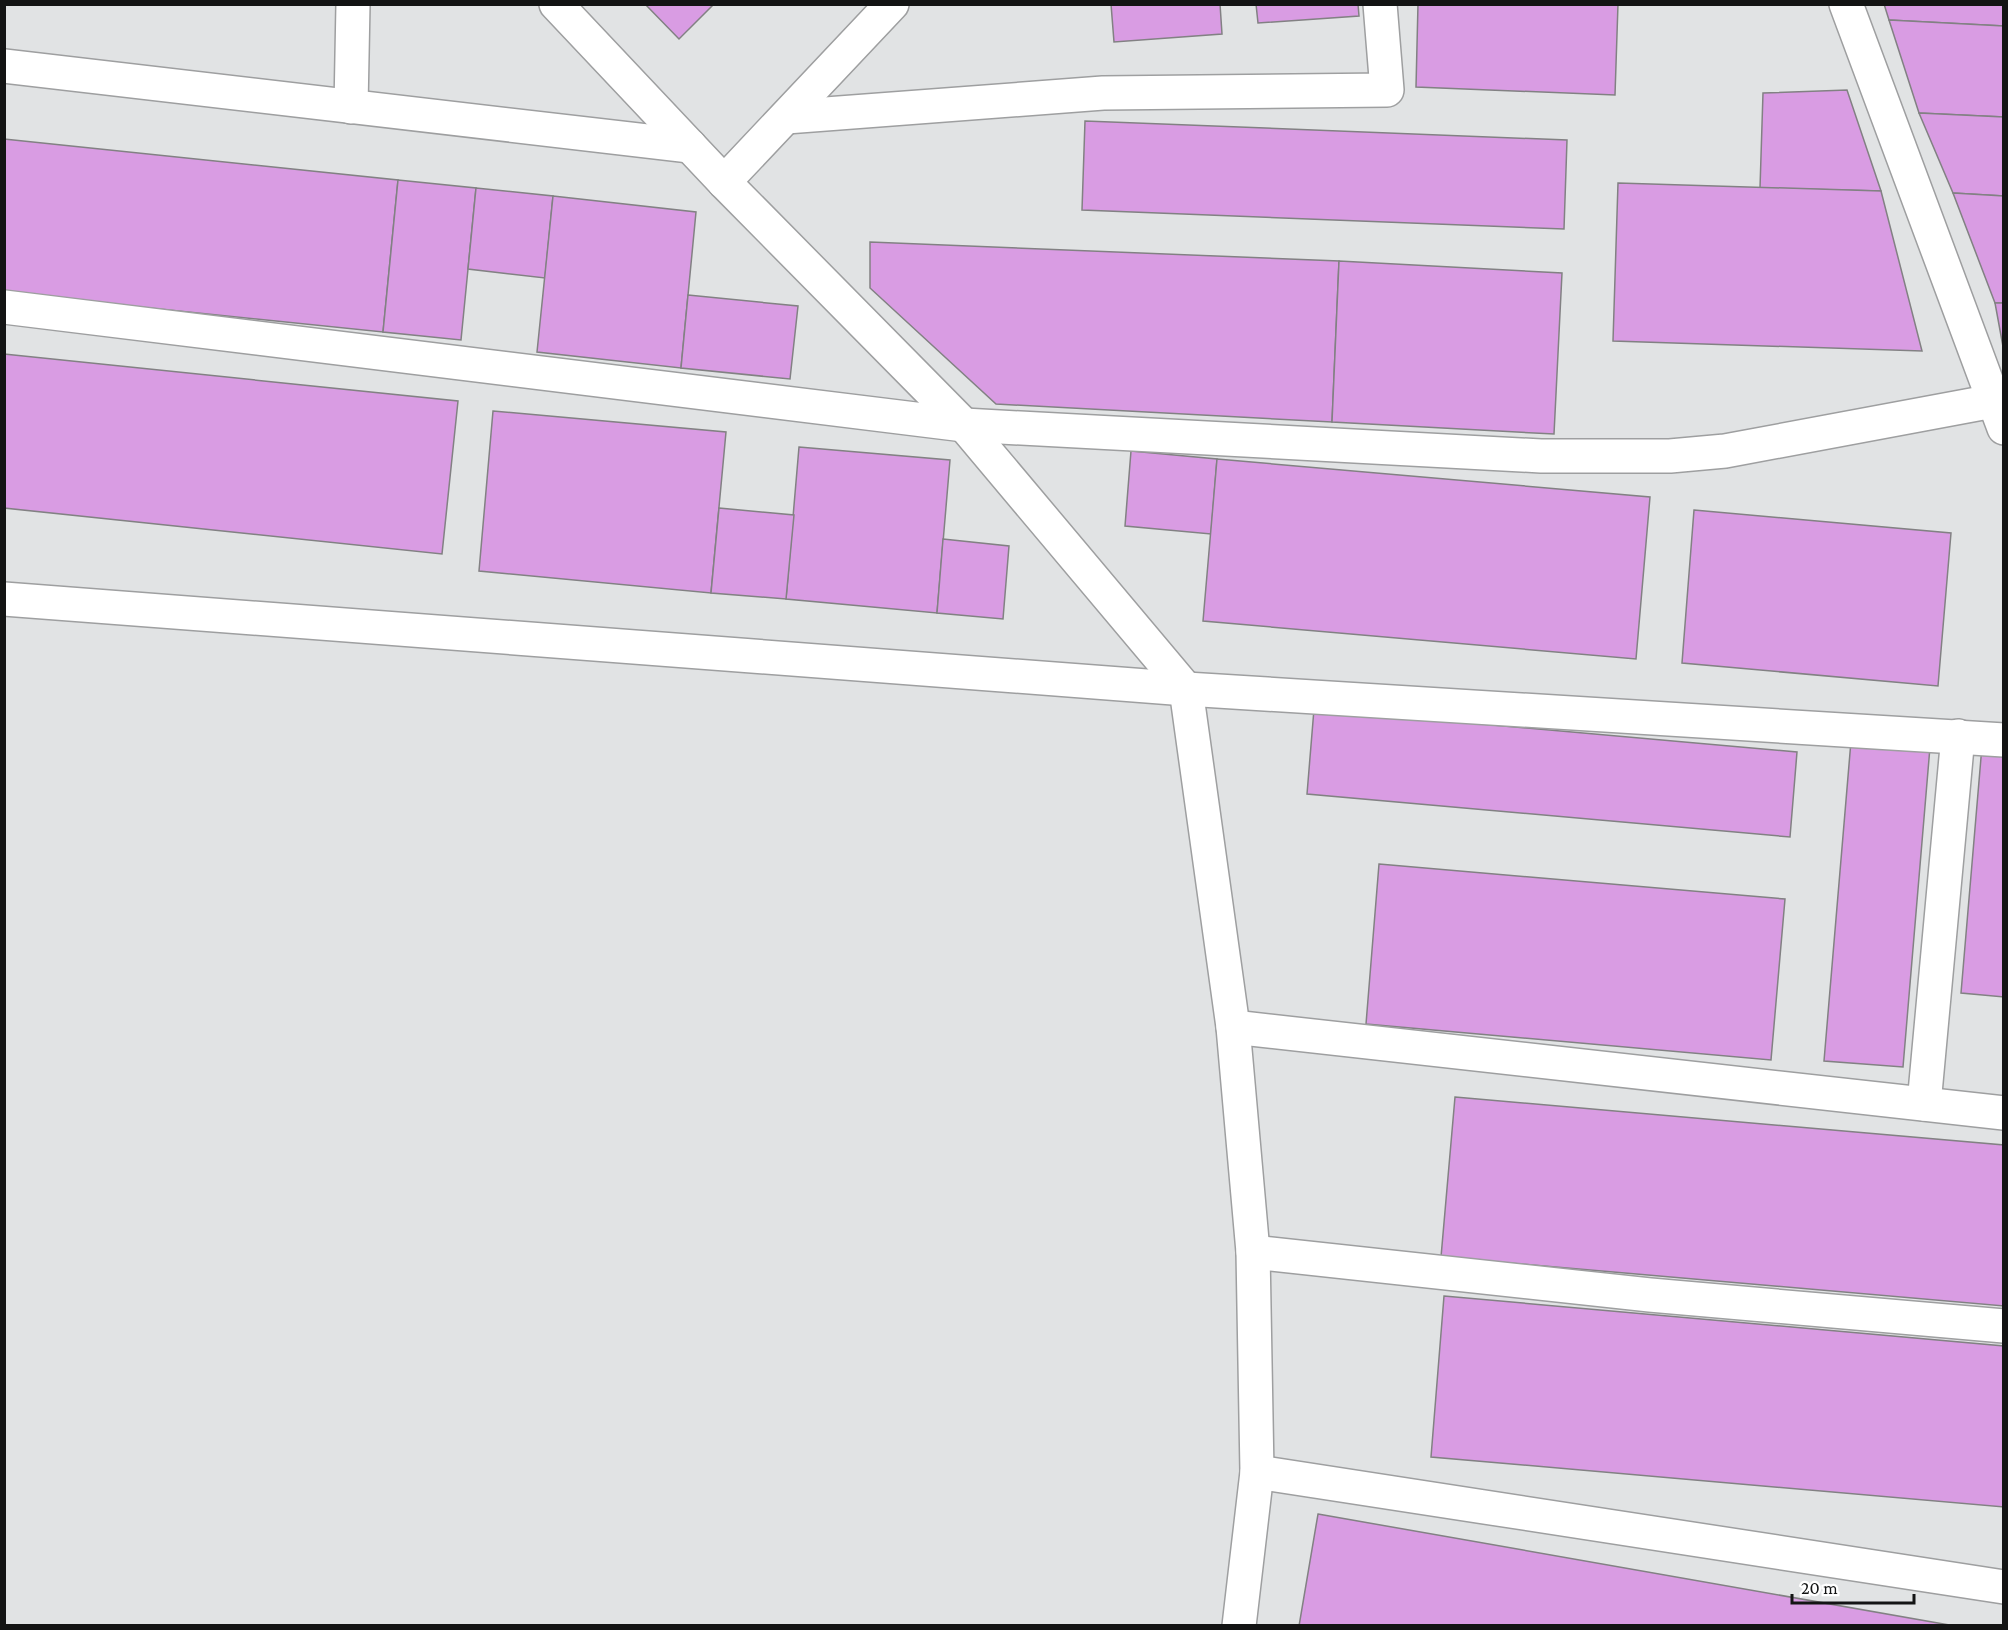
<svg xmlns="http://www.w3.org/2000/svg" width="2008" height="1630" font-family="'Crimson Pro',serif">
<rect width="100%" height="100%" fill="#e1e3e4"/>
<g fill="#d99ce3" stroke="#828183" stroke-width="1.5">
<polygon points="645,4 714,4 679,39"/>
<polygon points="1111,4 1220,4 1222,34 1114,42"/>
<polygon points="1256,4 1358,4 1359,16 1258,23"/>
<polygon points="1418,4 1618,4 1615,95 1416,87"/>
<polygon points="1884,4 2004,4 2004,26 1889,20"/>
<polygon points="1889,20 2004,26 2004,117 1919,113"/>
<polygon points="1847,90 1881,191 1760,188 1763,93"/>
<polygon points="1919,113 2004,117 2004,196 1953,193"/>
<polygon points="1085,121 1567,140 1564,229 1082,210"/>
<polygon points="4,139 398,180 383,332 4,293"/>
<polygon points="398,180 476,188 461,340 383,332"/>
<polygon points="1618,183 1881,191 1922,351 1613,341"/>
<polygon points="476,188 553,196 545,278 468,269"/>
<polygon points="1953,193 2004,196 2004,303 1995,303"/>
<polygon points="553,196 696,212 681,368 537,352"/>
<polygon points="870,242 1339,261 1332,422 996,404 870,288"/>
<polygon points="1339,261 1562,273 1554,434 1332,422"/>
<polygon points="688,295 798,306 790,379 681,368"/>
<polygon points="1995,303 2004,303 2004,352"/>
<polygon points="4,354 458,401 442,554 4,508"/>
<polygon points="493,411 726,432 711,593 479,571"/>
<polygon points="799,447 950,460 937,613 786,599"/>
<polygon points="1131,451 1217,459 1211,534 1125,526"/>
<polygon points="1217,459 1650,497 1636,659 1203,621"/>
<polygon points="719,508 794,515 786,599 711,593"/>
<polygon points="1694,510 1951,533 1938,686 1682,663"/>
<polygon points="943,539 1009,546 1003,619 937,613"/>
<polygon points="1314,709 1797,752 1790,837 1307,794"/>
<polygon points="1851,741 1930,747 1903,1067 1824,1061"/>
<polygon points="1982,746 2004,747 2004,997 1961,993"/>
<polygon points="1379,864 1785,899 1771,1060 1366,1024"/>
<polygon points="1455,1097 2004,1145 2004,1306 1441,1257"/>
<polygon points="1444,1296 2004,1346 2004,1507 1431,1457"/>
<polygon points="1318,1514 1955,1626 1299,1626"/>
</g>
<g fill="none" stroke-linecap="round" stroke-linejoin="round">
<g stroke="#9e9fa0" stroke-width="36">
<g id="minor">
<polyline points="556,4 724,182 964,425 1186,689 1233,1027 1253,1252 1257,1472 1239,1626"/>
<polyline points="1846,4 2004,428"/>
<polyline points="4,66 690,146"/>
<polyline points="351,107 353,4"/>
<polyline points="786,117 1103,93 1387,90 1380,4"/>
<polyline points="724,182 892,4"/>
<polyline points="4,307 964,425 1541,456 1670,456 1725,451 2004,399"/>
<polyline points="4,599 1186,689 2004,740"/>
<polyline points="1233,1027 2004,1113"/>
<polyline points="1924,1104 1958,736"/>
<polyline points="1253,1252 1650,1295 2004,1326"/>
<polyline points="1257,1472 2004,1587"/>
</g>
</g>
<use href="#minor" stroke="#fff" stroke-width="33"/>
</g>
<rect width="2008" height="1630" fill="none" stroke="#131414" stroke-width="12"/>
<path d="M1792 1594v9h122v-9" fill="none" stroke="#131414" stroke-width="3"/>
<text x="1801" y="1594" font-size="18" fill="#131414" stroke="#ffffff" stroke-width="4.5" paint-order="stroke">20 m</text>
</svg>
